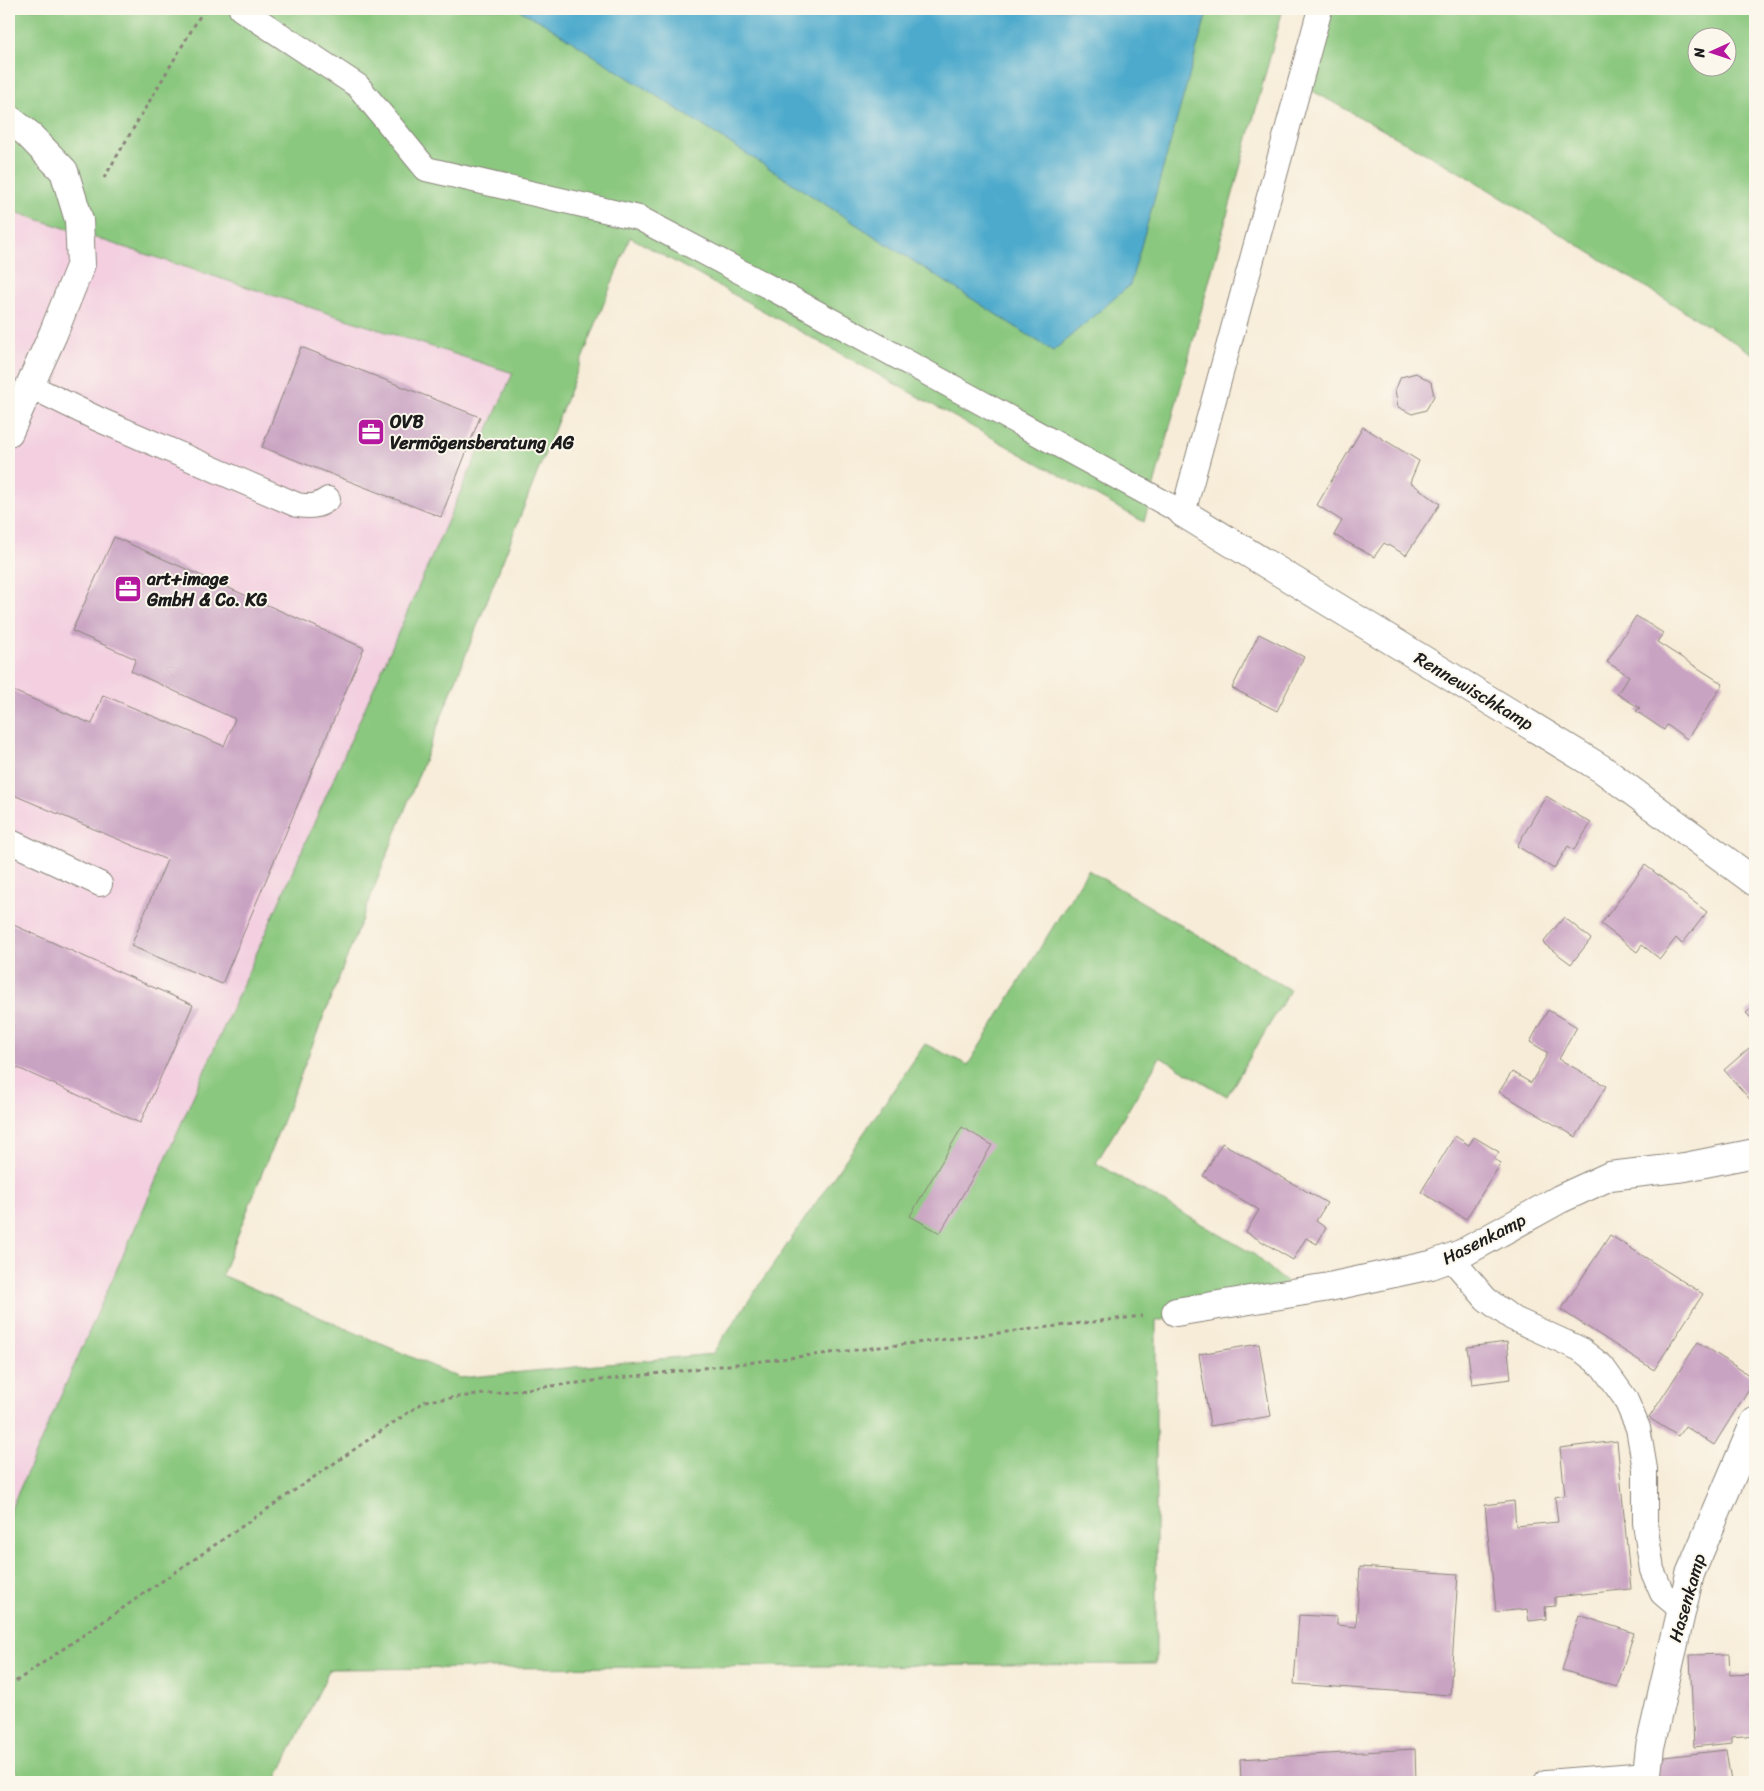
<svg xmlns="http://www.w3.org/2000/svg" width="1764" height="1791" font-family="Sriracha,sans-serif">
<rect width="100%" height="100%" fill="#fbf7ec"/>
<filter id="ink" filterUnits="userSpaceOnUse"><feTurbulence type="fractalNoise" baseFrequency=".02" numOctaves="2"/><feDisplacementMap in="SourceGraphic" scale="10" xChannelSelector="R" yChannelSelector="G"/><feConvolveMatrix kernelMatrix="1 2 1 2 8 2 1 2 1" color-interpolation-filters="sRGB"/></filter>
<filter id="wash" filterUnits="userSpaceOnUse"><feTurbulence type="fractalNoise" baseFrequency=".0096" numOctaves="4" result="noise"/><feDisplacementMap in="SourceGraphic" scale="20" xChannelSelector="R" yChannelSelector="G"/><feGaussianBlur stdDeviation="1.12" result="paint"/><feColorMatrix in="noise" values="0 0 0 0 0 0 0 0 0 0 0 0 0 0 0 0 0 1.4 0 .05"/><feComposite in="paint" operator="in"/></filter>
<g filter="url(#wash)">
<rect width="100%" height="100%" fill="#f7ecd8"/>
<polygon fill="#f3cfe0" points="9,210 514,372 9,1513"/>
<g fill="#8bc87f" stroke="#54724e" fill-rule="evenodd">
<polygon points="9,9 1283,9 1144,522 630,237 222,1275 460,1378 712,1354 925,1044 968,1065 1088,870 1290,990 1227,1096 1160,1057 1096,1163 1255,1255 1299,1294 1156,1321 1156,1664 330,1669 275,1782 22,1782 9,1760 9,1513 513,373 9,210"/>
<path d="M1331,9H1755V355L1470,178L1309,89ZM1696,38H1726V68H1696Z"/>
</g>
<polygon fill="#4eaacc" stroke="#356374" points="517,9 1208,9 1130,285 1053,351 540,21"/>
<g id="blocks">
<g fill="#c9a3c2">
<polygon points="301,347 480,417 441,517 262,447"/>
<polygon points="1416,373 1431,382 1434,396 1426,410 1412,414 1398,407 1395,390 1401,377"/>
<polygon points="1363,427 1419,461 1410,482 1440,504 1406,555 1384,543 1374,557 1334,535 1342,521 1317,505"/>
<polygon points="114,537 364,648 222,984 131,946 167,860 9,793 9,695 11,690 92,724 103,695 224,746 235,719 131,671 136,659 72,631"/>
<polygon points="1636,616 1663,633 1657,642 1723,684 1687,739 1667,725 1664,730 1636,711 1640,708 1617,694 1629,676 1607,662"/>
<polygon points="1259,634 1304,657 1277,711 1232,688"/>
<polygon points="1546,796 1591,823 1574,850 1568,846 1554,869 1517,846"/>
<polygon points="1645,865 1707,912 1682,944 1676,938 1660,959 1642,945 1637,952 1601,924"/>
<polygon points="1564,917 1591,939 1571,964 1543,943"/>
<polygon points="9,923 193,1005 140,1123 9,1064"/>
<polygon points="1755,1005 1755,1022 1746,1013"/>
<polygon points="1548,1010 1577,1027 1559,1059 1606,1086 1576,1137 1499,1092 1512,1072 1531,1083 1548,1053 1530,1042"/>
<polygon points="1755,1043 1755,1105 1724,1070"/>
<polygon points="962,1127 992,1145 940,1233 910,1216"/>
<polygon points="1455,1136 1469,1145 1474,1137 1499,1152 1494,1159 1501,1163 1466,1219 1421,1192"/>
<polygon points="1222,1143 1327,1203 1316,1221 1326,1228 1317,1244 1306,1238 1293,1260 1246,1232 1259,1210 1203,1176"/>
<polygon points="1610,1235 1703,1294 1654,1370 1561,1310"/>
<polygon points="1507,1342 1511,1379 1472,1384 1467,1347"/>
<polygon points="1698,1342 1755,1379 1714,1445 1685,1426 1678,1436 1649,1418"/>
<polygon points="1259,1344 1271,1416 1210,1426 1199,1354"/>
<polygon points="1617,1441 1631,1589 1555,1597 1555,1606 1545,1607 1546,1619 1529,1621 1527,1609 1496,1612 1485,1505 1514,1501 1516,1526 1558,1522 1555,1497 1565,1495 1560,1448"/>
<polygon points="1360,1567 1458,1574 1450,1695 1294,1684 1299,1615 1337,1617 1337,1625 1356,1627"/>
<polygon points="1579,1615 1634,1633 1617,1687 1562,1670"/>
<polygon points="1729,1654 1730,1675 1755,1674 1755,1735 1732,1737 1732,1743 1694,1747 1690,1655"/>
<polygon points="1415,1749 1416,1782 1241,1782 1240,1759"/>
<polygon points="1726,1750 1731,1782 1658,1782 1655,1758"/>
</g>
</g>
</g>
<g filter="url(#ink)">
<use href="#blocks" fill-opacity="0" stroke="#8a847a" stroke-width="1"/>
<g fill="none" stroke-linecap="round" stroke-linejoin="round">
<g stroke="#8a847a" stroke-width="26">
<g id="service">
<polyline points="241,9 358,86 426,169 639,218 790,298 1183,513 1320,9"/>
<path d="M30,386L100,420L297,505C310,507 318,507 328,499"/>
<polyline points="9,841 100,884"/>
<polyline points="1451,1258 1486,1299 1512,1318 1580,1349 1602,1366 1625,1398 1638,1428 1645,1469 1645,1523 1652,1570 1662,1593 1682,1610"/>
<polyline points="1546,1782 1647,1774"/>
</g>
</g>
<g stroke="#8a847a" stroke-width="30">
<g id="minor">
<polyline points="9,119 27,133 64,171 79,220 81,264 53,334 9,432"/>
<polyline points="1183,513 1602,769 1755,882"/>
<polyline points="1176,1312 1329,1287 1431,1265 1461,1254 1560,1199 1610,1176 1685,1167 1755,1153"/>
<polyline points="1646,1782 1650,1747 1690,1574 1755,1422"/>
</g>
</g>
<g stroke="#8a847a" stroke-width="3" stroke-dasharray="4 4" stroke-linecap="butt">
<polyline points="104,178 204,9"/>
<polyline points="9,1686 425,1401 1142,1316"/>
</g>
<use href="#service" stroke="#fff" stroke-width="24"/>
<use href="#minor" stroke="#fff" stroke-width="28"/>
</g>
</g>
<defs>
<g id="office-square" transform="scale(1.4375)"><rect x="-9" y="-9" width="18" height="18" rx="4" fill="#b5179e" stroke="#fbf7ec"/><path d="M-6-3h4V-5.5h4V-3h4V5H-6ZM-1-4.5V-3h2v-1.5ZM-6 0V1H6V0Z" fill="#fff"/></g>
</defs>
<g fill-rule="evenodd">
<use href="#office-square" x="371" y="432"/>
<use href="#office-square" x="128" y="589"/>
</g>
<g text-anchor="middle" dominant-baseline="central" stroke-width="4" stroke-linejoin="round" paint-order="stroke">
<g font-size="18" font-weight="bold" fill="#1c1c1c" stroke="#fbf7ec" text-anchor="start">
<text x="390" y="422">OVB<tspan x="390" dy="21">Vermögensberatung AG</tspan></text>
<text x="147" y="579">art+image<tspan x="147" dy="21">GmbH &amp; Co. KG</tspan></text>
</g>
<g font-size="18" fill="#1c1c1c" stroke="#fbf7ec">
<text transform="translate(1474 691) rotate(31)">Rennewischkamp</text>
<text transform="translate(1484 1239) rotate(-27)">Hasenkamp</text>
<text transform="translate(1687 1598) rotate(-74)">Hasenkamp</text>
</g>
</g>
<rect width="1764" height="1791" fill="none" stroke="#fbf7ec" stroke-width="30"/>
<g transform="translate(1712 52) rotate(267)"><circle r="24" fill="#fbf7ec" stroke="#a29f99"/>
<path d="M0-4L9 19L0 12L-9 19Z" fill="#b5179e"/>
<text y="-8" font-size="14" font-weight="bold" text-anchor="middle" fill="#1c1c1c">N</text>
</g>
</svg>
